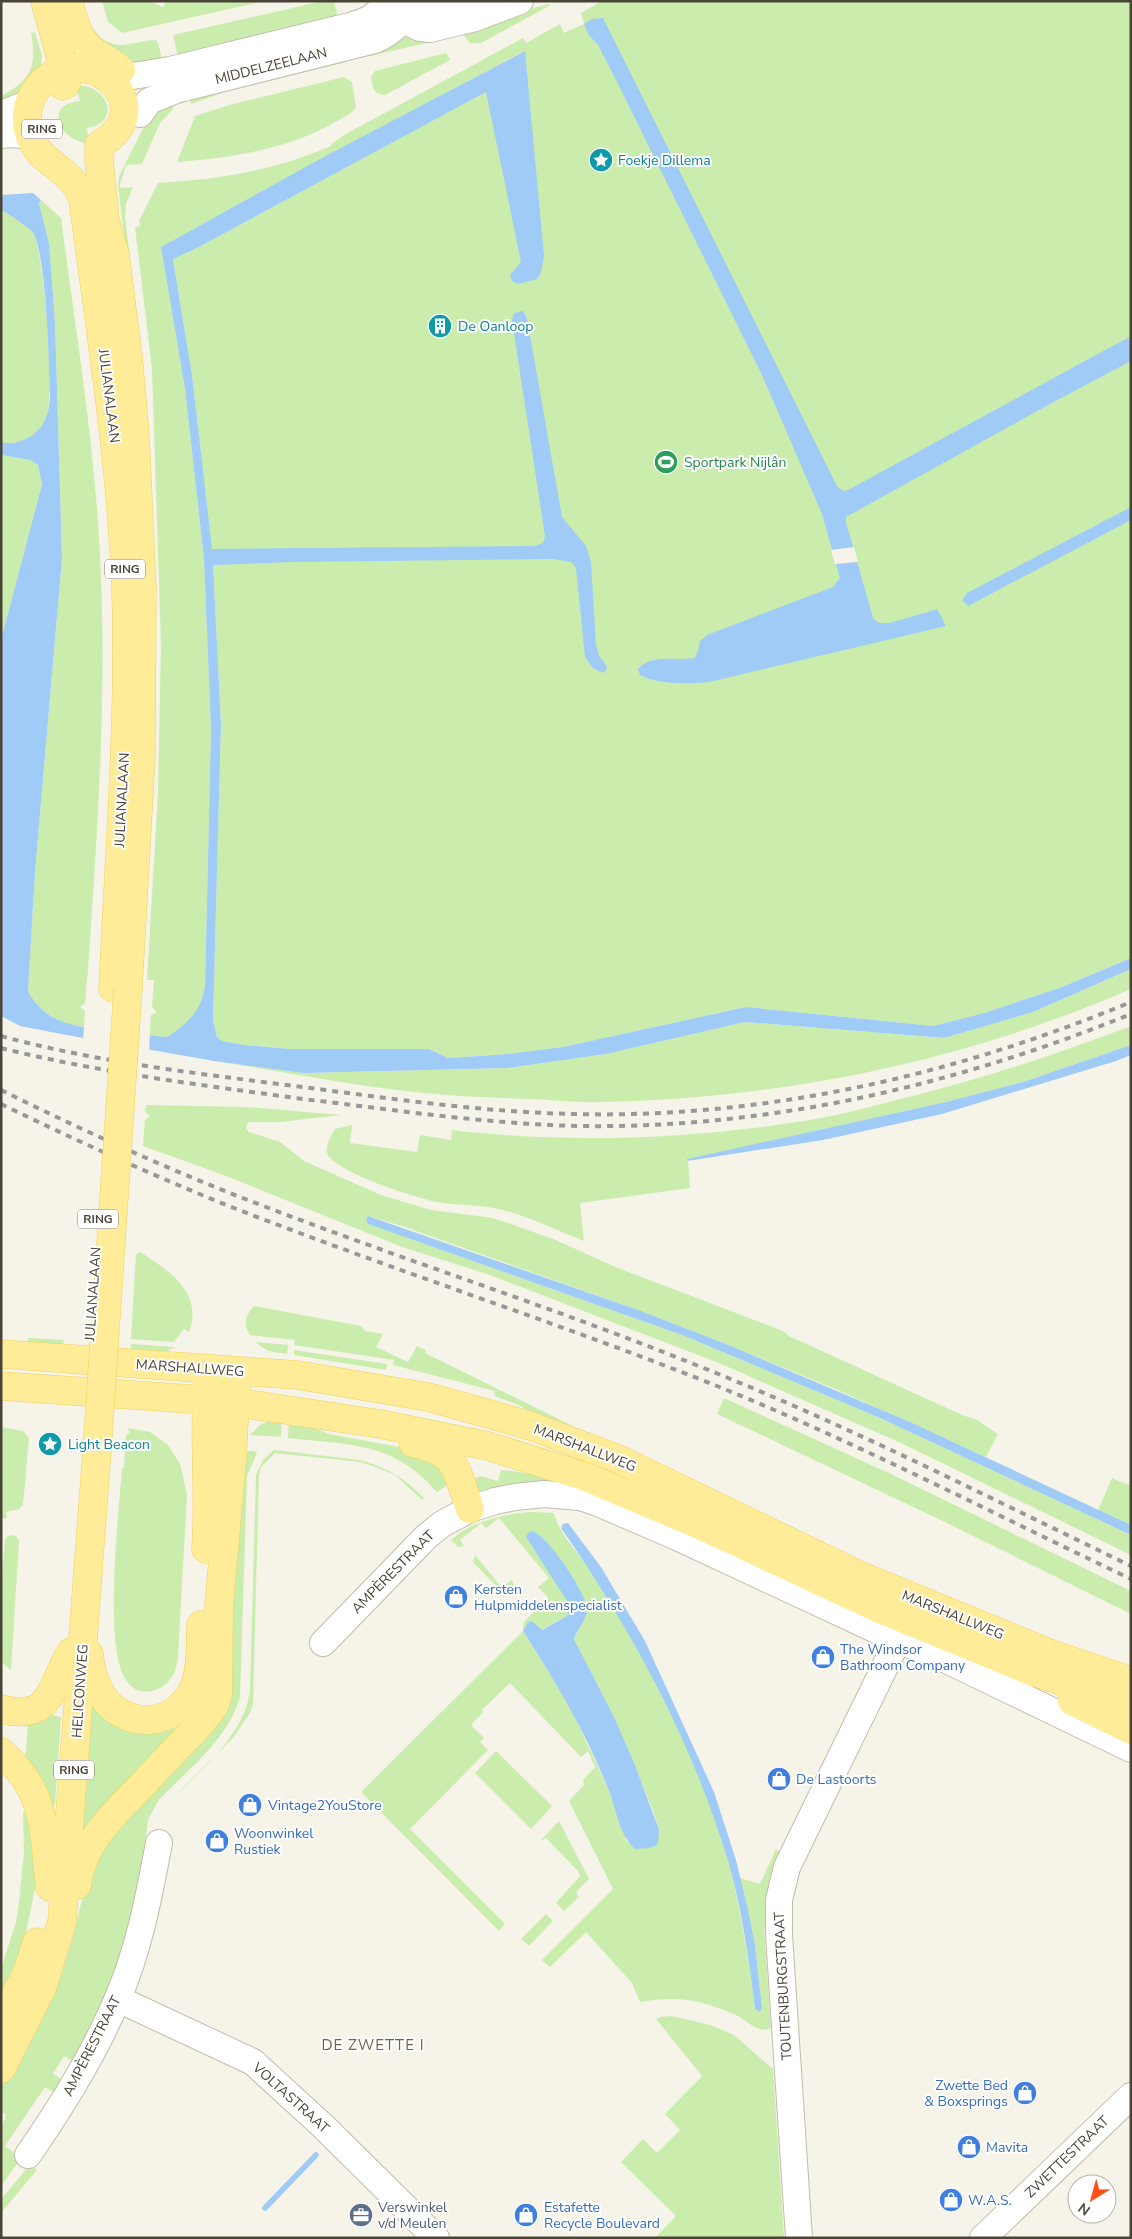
<svg xmlns="http://www.w3.org/2000/svg" width="1132" height="2239" font-family="'Nunito Sans',sans-serif">
<rect width="100%" height="100%" fill="#f6f3e9"/>
<g fill="#caedae" fill-rule="evenodd">
<polygon points="102,1 149,1 163,7 166,1 265,1 122,33 108,22"/>
<polygon points="323,1 334,1 339,22 179,61 173,35"/>
<path d="M602,1H1131V958L1062,987L984,1013L933,1026L746,1007L563,1047L508,1054L448,1058L429,1049H290L244,1045L222,1041L217,1037L213,1020L221,724L213,565L192,375L173,258L199,247L487,91L522,52L161,247L185,389L204,559L211,730L205,986L200,1007L187,1023L167,1037L150,1036L151,1015L157,1012L152,1007L154,980H147L158,793L161,644L152,369L135,227L140,226L139,221L158,183C220,179 273,171 331,146V144L346,134L523,38L526,43L560,24L564,33L584,24L581,13Z"/>
<polygon points="548,4 551,5 481,43 470,43 465,37 462,28"/>
<path d="M90,26C95,30 98,36 104,40C122,51 137,40 156,40L158,43L164,66L136,67L104,48Z"/>
<path d="M35,32L42,55L41,67L25,93L1,108V96C32,80 37,66 31,33Z"/>
<polygon points="408,32 449,38 361,58 360,51"/>
<path d="M446,53L450,60L385,95C373,95 373,86 371,77L375,71Z"/>
<polygon points="346,54 347,62 225,92 191,104 190,98"/>
<path d="M344,77L352,82L356,108C351,114 344,117 337,121C289,149 232,158 177,162L195,116L233,104Z"/>
<path d="M76,86C107,83 123,123 87,128L89,144C57,139 44,104 80,101Z"/>
<polygon points="174,102 173,109 160,123 142,164 126,165 119,188 133,187 126,204 125,217 144,375 150,544 137,340 118,185 119,176 149,117"/>
<path d="M41,200L61,218C74,319 91,421 98,523C109,671 98,821 88,970L85,1003L80,1007L85,1011L84,1027C59,1024 39,1012 28,991L35,872L62,558L55,322L49,243L39,203Z"/>
<path d="M1,210C5,211 30,229 32,231C45,250 54,392 47,416C42,434 18,447 1,442Z"/>
<polygon points="1,455 30,460 38,465 42,484 1,640"/>
<path d="M1131,969V989C965,1061 781,1099 601,1102C578,1103 554,1100 531,1099C502,1098 474,1097 446,1095C368,1089 291,1073 214,1061L303,1073L508,1068L606,1054L745,1022L944,1038L1033,1012Z"/>
<path d="M1131,1026V1045L1023,1082L946,1102L688,1159L690,1188L580,1203L584,1241C557,1231 522,1213 494,1208C476,1205 456,1205 437,1202C416,1198 334,1172 327,1153C325,1146 331,1136 335,1129L352,1125L350,1143L417,1152L420,1135L451,1140L452,1130C567,1144 689,1139 804,1121C831,1117 858,1110 885,1103C969,1083 1050,1057 1131,1026Z"/>
<polygon points="146,1105 247,1107 341,1115 281,1122 248,1122 246,1128 249,1132 280,1142 304,1161 381,1195 431,1210 493,1218 514,1225 558,1241 613,1266 783,1331 789,1336 962,1415 977,1420 998,1434 986,1457 840,1391 731,1346 641,1311 402,1226 368,1216 366,1220 368,1224 682,1335 880,1418 1131,1535 1131,1555 901,1443 719,1363 487,1274 402,1247 221,1174 143,1146 145,1120 150,1116 145,1112"/>
<path d="M140,1252C168,1270 204,1292 189,1332L184,1329L174,1342L131,1339L136,1254Z"/>
<path d="M254,1306L361,1326L365,1331L383,1334L376,1347L408,1362L417,1346L426,1350L425,1353L599,1439L559,1426L516,1404L494,1396L495,1391L393,1365L394,1360L294,1345L295,1340L250,1335C243,1324 245,1316 254,1306Z"/>
<polygon points="28,1338 64,1340 63,1346 27,1348"/>
<polygon points="255,1342 288,1345 287,1354 268,1351"/>
<polygon points="131,1344 175,1347 164,1353 130,1351"/>
<polygon points="294,1350 387,1364 386,1370 294,1355"/>
<polygon points="724,1398 891,1474 1131,1591 1131,1614 947,1523 717,1414"/>
<polygon points="282,1417 281,1437 250,1435 261,1424"/>
<path d="M289,1418L329,1434L421,1451L452,1482L437,1492C393,1441 349,1445 288,1438Z"/>
<polygon points="1,1427 23,1431 29,1438 23,1505 19,1509 6,1512 7,1518 1,1519"/>
<path d="M127,1428L150,1432L168,1445L180,1464L187,1494L178,1657C177,1663 176,1670 173,1675C163,1693 138,1699 126,1680C103,1647 119,1512 122,1468H124L126,1436L130,1432Z"/>
<path d="M274,1450L360,1460C388,1468 403,1477 424,1498L422,1500L395,1475L373,1466L360,1462L275,1453L261,1467L259,1474L253,1704L250,1713L233,1738L164,1807C196,1775 244,1737 250,1691L256,1475L263,1460Z"/>
<path d="M242,1451H254L257,1453L247,1476L240,1697C228,1740 188,1769 158,1801L148,1820L145,1845L146,1865L116,1979L75,2063L64,2056L53,2074L65,2081L57,2094L45,2087L5,2146L21,2158L1,2186V2130L6,2115L1,2111V2082L56,1990L71,1944L91,1863L96,1851L209,1725Z"/>
<polygon points="501,1470 535,1474 581,1487 492,1489 477,1491 467,1481 481,1476 498,1481"/>
<polygon points="1112,1478 1131,1486 1131,1525 1098,1510"/>
<path d="M533,1512L554,1513C558,1533 583,1559 595,1576C609,1597 623,1619 634,1641C671,1711 709,1787 729,1864C741,1912 749,1960 755,2009L762,2008L755,1945L740,1878L760,1884L776,1849L780,1853L768,1916L764,1928L771,2028C760,2035 746,2020 736,2015C702,2000 677,1995 640,2002L632,1983L586,1932L550,1967L542,1960L613,1889L569,1801L584,1785L583,1780L595,1767L588,1751L581,1757L510,1683L482,1710L483,1712L471,1725L484,1738L480,1742L488,1750L410,1829L505,1924L499,1931L361,1792L523,1631L524,1622L548,1597L538,1587L549,1578L499,1518L486,1528L481,1523L460,1540L464,1546L458,1547L451,1540C472,1521 506,1513 533,1512ZM569,1604L583,1621L574,1639L614,1717L653,1810L659,1829L627,1842L607,1786L569,1705L523,1631L532,1621L541,1630L567,1616Z"/>
<polygon points="13,1535 17,1537 19,1541 11,1670 1,1662 1,1593 5,1539 8,1536"/>
<polygon points="475,1555 502,1588 512,1580 514,1586 511,1590 506,1592 500,1590 473,1562"/>
<path d="M90,1702C117,1733 146,1742 184,1724L89,1832L75,1831Z"/>
<polygon points="52,1715 61,1717 55,1805 49,1804 25,1761 28,1725 43,1721"/>
<polygon points="496,1751 552,1806 531,1829 475,1773"/>
<polygon points="23,1812 28,1812 39,1869 25,1938 1,1998 1,1969 16,1922 19,1902 24,1851"/>
<polygon points="559,1821 589,1879 576,1892 579,1897 564,1911 556,1903 580,1876 578,1871 546,1838 542,1841 541,1840"/>
<polygon points="546,1914 553,1921 529,1946 521,1939"/>
<polygon points="672,2016 710,2025 734,2035 773,2069 784,2238 655,2238 676,2216 621,2162 643,2139 657,2153 680,2130 665,2114 702,2076 656,2019 660,2017"/>
<polygon points="30,2165 37,2170 1,2213 1,2199"/>
</g>
<g fill="#a0cbf7">
<path d="M603,18L837,486L843,491L848,490L1131,336V361L1048,405L846,517V522L873,618L879,623H890L937,609L946,626L709,682C688,684 659,685 640,675L638,669C650,654 677,661 695,658L698,651L700,641L707,635L833,587L840,578L822,514L762,375L613,74L598,45L588,34L584,24L592,19Z"/>
<path d="M525,51L544,256L541,273L537,279L518,284L512,281L510,275L521,262L486,92L199,247L173,259L192,375L212,549L534,546L543,543L545,536L512,320L514,313L523,311L527,318L562,517L586,546L591,562L596,645L599,656L606,665L607,669L603,673L593,668L585,657L576,568L571,562L553,559L293,562L213,565L221,724L213,1020L217,1037L222,1041L244,1045L290,1049H429L448,1058L508,1054L563,1047L746,1007L933,1026L984,1013L1062,987L1131,958V969L1033,1012L944,1038L745,1022L606,1054L508,1068L303,1073L214,1061L61,1034L20,1026L1,1016V640L42,484L38,465L30,460L1,455V442C18,447 41,434 46,417C49,411 49,404 50,398C49,367 47,253 32,231C30,229 5,211 1,210V195L33,193L41,200L39,203L49,243L55,322L62,558L35,872L28,991C47,1027 81,1027 117,1031C134,1033 150,1036 167,1037C188,1023 201,1012 205,986L211,730L204,559L185,389L161,247L320,159Z"/>
<polygon points="1131,507 1131,520 968,606 962,600 967,593"/>
<polygon points="1131,1045 1131,1055 1116,1061 942,1114 823,1140 687,1161 687,1159 946,1102 1023,1082"/>
<polygon points="368,1216 641,1311 731,1346 910,1422 1131,1525 1131,1535 880,1418 682,1335 368,1224 366,1220"/>
<path d="M568,1523L601,1567L645,1641L714,1792L736,1860L748,1910L755,1945L762,2008L760,2012L755,2009C749,1960 742,1909 728,1861C692,1741 632,1630 561,1528L563,1524Z"/>
<path d="M532,1531C546,1533 586,1593 587,1608C588,1618 577,1630 574,1639L614,1717L634,1763L659,1829L658,1844L650,1848L635,1849C618,1834 616,1806 607,1786C585,1731 555,1681 523,1631L528,1622L532,1621L542,1630L567,1616L569,1604L526,1537L528,1533Z"/>
</g>
<g fill="#f6f3e9">
<polygon points="854,547 858,562 835,564 831,550"/>
<polygon points="84,1025 150,1033 149,1052 83,1041"/>
</g>
<g fill="none" stroke-linecap="round" stroke-linejoin="round">
<polyline stroke="#a0cbf7" stroke-width="5.5" points="265,2208 316,2155"/>
<g stroke="#c2bcaa" stroke-width="28">
<g id="minor">
<polyline points="392,7 412,3 447,5 469,1"/>
<polyline points="387,12 420,28 430,29 475,18 520,1"/>
<path d="M127,77L170,70L350,26C365,21 379,18 384,1"/>
<polyline points="1,114 22,106 30,101"/>
<path d="M140,114L149,101L176,90L375,40C394,31 405,22 408,1"/>
<polyline points="1,135 14,134 30,136"/>
<polyline points="323,1643 426,1537 442,1524 470,1509 495,1501 515,1497 544,1494 580,1497 598,1503 677,1537 898,1640 932,1653 1131,1749"/>
<polyline points="118,1999 253,2062 324,2127 436,2238"/>
<path d="M28,2155C62,2106 94,2055 117,2000C139,1950 149,1896 159,1843"/>
<polyline points="799,2238 779,1935 779,1900 787,1867 898,1640"/>
<polyline points="983,2238 1131,2096"/>
</g>
</g>
<g stroke="#efd25d" stroke-width="29">
<g id="major">
<polyline points="45,1 64,69 66,84 63,86"/>
<path d="M68,1C74,19 77,38 92,50C101,58 112,61 121,70"/>
<path d="M113,988C119,856 130,723 126,590C121,459 100,329 83,199C70,164 36,166 28,129C25,113 29,98 39,86C85,33 166,108 99,145V160L105,220L115,255L128,356L135,434L142,588L141,756L128,989"/>
<polyline points="1,1354 297,1375 428,1397 482,1412 531,1426 618,1459 863,1577 1051,1654 1131,1681"/>
<polyline points="1,1386 234,1402 380,1424 488,1446 586,1477 702,1526 880,1609 1031,1671 1131,1704"/>
<path d="M413,1443C458,1452 456,1470 470,1509"/>
<path d="M206,1549C210,1493 203,1436 208,1380"/>
<path d="M89,1654C90,1669 95,1684 103,1697C128,1732 179,1726 195,1685C202,1667 200,1644 201,1625"/>
<polyline points="1072,1701 1131,1730"/>
<path d="M1,1709C54,1723 51,1683 71,1652"/>
<path d="M1,1752C48,1793 43,1830 50,1887"/>
<path d="M77,1885C82,1841 116,1812 145,1782C164,1761 184,1741 203,1721L215,1704L218,1694L219,1605L232,1460L236,1385"/>
<polyline points="1,2022 27,1973 37,1942"/>
<polyline points="1,2069 42,1988 62,1922 97,1450"/>
</g>
</g>
<use href="#minor" stroke="#fff" stroke-width="26"/>
<use href="#major" stroke="#ffec98" stroke-width="28"/>
<g stroke="#989898" stroke-width="4" stroke-dasharray="6 6" stroke-linecap="butt">
<path d="M1,1036C100,1063 202,1074 303,1087C393,1099 483,1112 573,1114C764,1119 955,1075 1131,1002"/>
<path d="M1,1048C101,1073 202,1085 303,1099C395,1110 487,1124 579,1126C769,1129 956,1085 1131,1014"/>
<path d="M1,1090C88,1133 176,1173 266,1207C412,1263 561,1310 706,1369C851,1427 990,1498 1131,1566"/>
<path d="M1,1104C96,1150 191,1193 289,1229C432,1283 577,1330 717,1386C858,1443 994,1514 1131,1579"/>
</g>
<g stroke="#efd25d" stroke-width="29" stroke-linecap="butt">
<polyline id="major-bridge" points="97,1450 128,989"/>
</g>
<use href="#major-bridge" stroke="#ffec98" stroke-width="28"/>
</g>
<defs>
<g id="sight-disc" transform="scale(1.25)"><circle r="9.5" fill="#0f9aa8" stroke="#fff"/><path d="M0-6L1.8-2.2L6-1.7L2.9 1.2L3.7 5.4L0 3.3L-3.7 5.4L-2.9 1.2L-6-1.7L-1.8-2.2Z" fill="#fff"/></g>
<g id="building-disc" transform="scale(1.25)"><circle r="9.5" fill="#0f9aa8" stroke="#fff"/><path d="M-4-6H4V6H1V3H-1V6H-4ZM-2.5-4.3h1.7v1.8h-1.7ZM.8-4.3h1.7v1.8H.8ZM-2.5-1h1.7V.8h-1.7ZM.8-1h1.7V.8H.8Z" fill="#fff"/></g>
<g id="stadium-disc" transform="scale(1.25)"><circle r="9.5" fill="#2e9e5b" stroke="#fff"/><path d="M0-5a6.5 5 0 1 0 0 10a6.5 5 0 1 0 0-10ZM-3.5-1.8h7v3.6h-7Z" fill="#fff"/></g>
<g id="shop-disc" transform="scale(1.25)"><circle r="9.5" fill="#3f7fe0" stroke="#fff"/><path d="M-5-2.5h2.3a2.7 3.5 0 0 1 5.4 0H5L5.5 6h-11ZM-1.5-2.5h3a1.5 2.3 0 0 0-3 0Z" fill="#fff"/></g>
<g id="office-disc" transform="scale(1.25)"><circle r="9.5" fill="#5c6f8a" stroke="#fff"/><path d="M-6-3h4V-5.5h4V-3h4V5H-6ZM-1-4.5V-3h2v-1.5ZM-6 0V1H6V0Z" fill="#fff"/></g>
</defs>
<g fill-rule="evenodd">
<use href="#sight-disc" x="601" y="160"/>
<use href="#building-disc" x="440" y="326"/>
<use href="#stadium-disc" x="666" y="462"/>
<use href="#sight-disc" x="50" y="1444"/>
<use href="#shop-disc" x="456" y="1597"/>
<use href="#shop-disc" x="823" y="1657"/>
<use href="#shop-disc" x="779" y="1779"/>
<use href="#shop-disc" x="250" y="1805"/>
<use href="#shop-disc" x="217" y="1841"/>
<use href="#shop-disc" x="1025" y="2093"/>
<use href="#shop-disc" x="969" y="2147"/>
<use href="#shop-disc" x="951" y="2200"/>
<use href="#office-disc" x="361" y="2215"/>
<use href="#shop-disc" x="526" y="2215"/>
</g>
<g text-anchor="middle" dominant-baseline="central" stroke-width="4" stroke-linejoin="round" paint-order="stroke">
<g fill="#fff" stroke="#807c72" stroke-width="1">
<rect x="22" y="119.5" width="40" height="19" rx="4"/>
<rect x="105" y="559.5" width="40" height="19" rx="4"/>
<rect x="78" y="1209.5" width="40" height="19" rx="4"/>
<rect x="54" y="1760.5" width="40" height="19" rx="4"/>
</g>
<g font-size="12" font-weight="bold" fill="#4a4436">
<text x="42" y="129">RING</text>
<text x="125" y="569">RING</text>
<text x="98" y="1219">RING</text>
<text x="74" y="1770">RING</text>
</g>
<g font-size="14" fill="#4a4436" stroke="#fff">
<text transform="translate(271 66) rotate(-14)">MIDDELZEELAAN</text>
<text transform="translate(109 396) rotate(83)">JULIANALAAN</text>
<text transform="translate(122 800) rotate(-87)">JULIANALAAN</text>
<text transform="translate(93 1294) rotate(-86)">JULIANALAAN</text>
<text transform="translate(190 1368) rotate(4)">MARSHALLWEG</text>
<text transform="translate(585 1448) rotate(21)">MARSHALLWEG</text>
<text transform="translate(393 1572) rotate(-45)">AMPÈRESTRAAT</text>
<text transform="translate(953 1615) rotate(22)">MARSHALLWEG</text>
<text transform="translate(80 1691) rotate(-86)">HELICONWEG</text>
<text transform="translate(783 1986) rotate(-93)">TOUTENBURGSTRAAT</text>
<text transform="translate(92 2046) rotate(-63)">AMPÈRESTRAAT</text>
<text transform="translate(291 2098) rotate(42)">VOLTASTRAAT</text>
<text transform="translate(1067 2157) rotate(-44)">ZWETTESTRAAT</text>
</g>
<g font-size="14" fill="#0d838f" stroke="#fff" text-anchor="start">
<text x="618" y="160">Foekje Dillema</text>
<text x="458" y="326">De Oanloop</text>
<text x="68" y="1444">Light Beacon</text>
</g>
<g font-size="14" fill="#27864d" stroke="#fff" text-anchor="start">
<text x="684" y="462">Sportpark Nijlân</text>
</g>
<g font-size="14" fill="#366cbe" stroke="#fff" text-anchor="start">
<text x="474" y="1589">Kersten<tspan x="474" dy="16">Hulpmiddelenspecialist</tspan></text>
<text x="840" y="1649">The Windsor<tspan x="840" dy="16">Bathroom Company</tspan></text>
<text x="796" y="1779">De Lastoorts</text>
<text x="268" y="1805">Vintage2YouStore</text>
<text x="234" y="1833">Woonwinkel<tspan x="234" dy="16">Rustiek</tspan></text>
<text x="1008" y="2085" text-anchor="end">Zwette Bed<tspan x="1008" dy="16">&amp; Boxsprings</tspan></text>
<text x="986" y="2147">Mavita</text>
<text x="968" y="2200">W.A.S.</text>
<text x="544" y="2207">Estafette<tspan x="544" dy="16">Recycle Boulevard</tspan></text>
</g>
<g font-size="14" fill="#4e5e75" stroke="#fff" text-anchor="start">
<text x="378" y="2207">Verswinkel<tspan x="378" dy="16">v/d Meulen</tspan></text>
</g>
<g font-size="15" letter-spacing="1" fill="#6e644c" stroke="#fff">
<text x="373" y="2045">DE ZWETTE I</text>
</g>
</g>
<rect width="1132" height="2239" fill="none" stroke="#4a4436" stroke-width="5"/>
<g transform="translate(1092 2199) rotate(217)"><circle r="24" fill="#ffffff" stroke="#b7b4af"/>
<path d="M0-4L9 19L0 12L-9 19Z" fill="#ff5116"/>
<text y="-8" font-size="14" font-weight="bold" text-anchor="middle" fill="#4a4436">N</text>
</g>
</svg>
